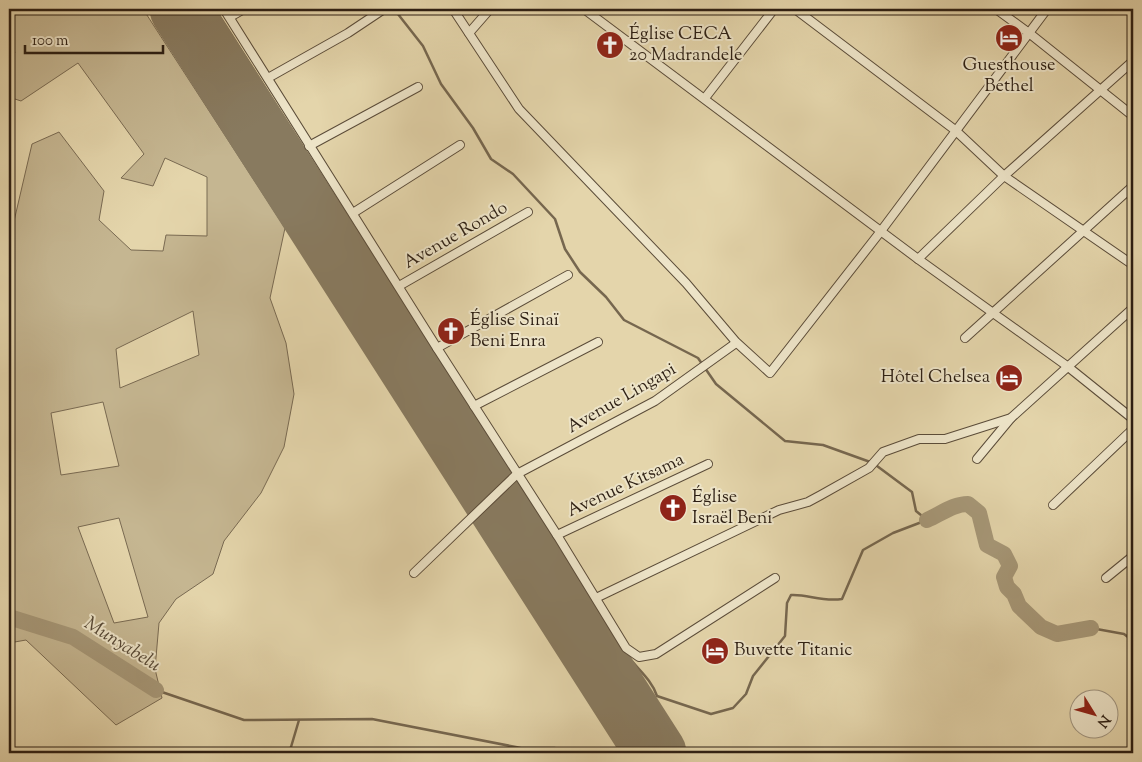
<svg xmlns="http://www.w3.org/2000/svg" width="1142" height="762" font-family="'Sorts Mill Goudy',serif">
<rect width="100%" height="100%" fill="#e4d5ab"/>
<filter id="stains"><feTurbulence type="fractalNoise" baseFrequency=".004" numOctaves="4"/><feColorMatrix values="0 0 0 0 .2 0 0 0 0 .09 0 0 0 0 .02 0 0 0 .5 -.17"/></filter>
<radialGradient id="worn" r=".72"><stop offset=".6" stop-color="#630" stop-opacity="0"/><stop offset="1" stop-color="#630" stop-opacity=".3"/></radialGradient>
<path fill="#c5b691" stroke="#796a52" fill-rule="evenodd" d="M9,9H143L285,228L270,298L286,343L294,394L284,447L261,493L224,541L213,574L176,599L159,623L155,669L162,698L116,725L26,640L9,643V234H11L32,144L59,132L104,191L99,220L131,250L163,251L166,235L207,236V177L165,158L153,186L121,178L144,154L78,63L21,101L9,97V68L15,52L9,45ZM193,311L199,355L120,388L116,349ZM103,402L119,466L61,475L51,413ZM119,518L148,617L114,623L78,527Z"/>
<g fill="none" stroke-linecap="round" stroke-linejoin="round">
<g stroke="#76674f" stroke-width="2.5">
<polyline points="215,9 616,639"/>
<path d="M394,9L423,46L441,84L473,128L491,159L513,174L555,219L565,249L580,272L606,297L624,320L698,358L716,384L785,441L823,445L873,463L912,492L916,511L927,520L893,533L863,550L842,599C821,602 808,594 791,595L787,603L785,636L753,676L746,694L733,708L711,714L657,696C651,677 632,665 622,648"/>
<polyline points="1091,628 1124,634 1133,641"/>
<polyline points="156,690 244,720 372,719 521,748 554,748 590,753"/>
<polyline points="286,753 291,747 299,720"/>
</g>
<g stroke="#a69777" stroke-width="16">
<path d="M927,520C941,514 953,504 968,504L979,513L987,545L1004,554L1010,566L1004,577L1007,587L1014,594L1019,606L1041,627L1057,634L1091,628"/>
<polyline points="9,617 73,637 156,690"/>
</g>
<polyline stroke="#887a5f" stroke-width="61" points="180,9 656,753"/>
<g stroke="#5b4c39" stroke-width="10">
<g id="street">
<polyline points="224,9 437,348 557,535 626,648 639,657 656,654 775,578"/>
<polyline points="453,9 519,109 686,283 736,342 770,373 881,231 1047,9"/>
<polyline points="584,9 918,259 1067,366 1133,419"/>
<polyline points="795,9 955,130 1004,176 1133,265"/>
<polyline points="996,9 1029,33 1133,116"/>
<polyline points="230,17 244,9"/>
<polyline points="469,33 490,9"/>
<polyline points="268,78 348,33 384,9"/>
<polyline points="705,98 774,9"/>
<polyline points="309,146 418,87"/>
<polyline points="353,213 460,145"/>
<polyline points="918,259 1004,176 1133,61"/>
<polyline points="399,286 528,212"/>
<polyline points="965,338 1133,186"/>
<polyline points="437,348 568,275"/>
<polyline points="474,406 598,342"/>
<polyline points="977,459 1011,418"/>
<polyline points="1053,505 1133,429"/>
<polyline points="557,535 708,464"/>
<polyline points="414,573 517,474 655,401 736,343"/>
<polyline points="1106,578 1133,556"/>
<polyline points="596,598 779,510 808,502 821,495 869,468 883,452 919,439 945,439 1011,418 1133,308"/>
</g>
</g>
<use href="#street" stroke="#ede4c8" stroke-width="8"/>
</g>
<defs>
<g id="hotel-disc" transform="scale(1.4375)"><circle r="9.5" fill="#8f2418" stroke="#ede4c8"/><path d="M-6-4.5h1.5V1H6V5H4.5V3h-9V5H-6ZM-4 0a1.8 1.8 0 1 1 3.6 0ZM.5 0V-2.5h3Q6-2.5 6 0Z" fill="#fff"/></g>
<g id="church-disc" transform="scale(1.4375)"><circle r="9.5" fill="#8f2418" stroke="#ede4c8"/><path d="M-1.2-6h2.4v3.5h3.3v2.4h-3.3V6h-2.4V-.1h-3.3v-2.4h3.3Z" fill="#fff"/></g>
</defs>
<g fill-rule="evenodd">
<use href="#hotel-disc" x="1009" y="38"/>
<use href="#church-disc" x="610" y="45"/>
<use href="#church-disc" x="451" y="331"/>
<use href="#hotel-disc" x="1009" y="378"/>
<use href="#church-disc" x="673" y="508"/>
<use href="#hotel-disc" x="715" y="651"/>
</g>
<g text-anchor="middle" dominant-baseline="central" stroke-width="4" stroke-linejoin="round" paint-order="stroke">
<g font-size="18" fill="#2d1f13" stroke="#ede4c8" text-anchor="start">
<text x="629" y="35">Église CECA<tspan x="629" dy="21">20 Madrandele</tspan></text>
<text x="1009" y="66" text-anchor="middle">Guesthouse<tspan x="1009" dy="21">Bethel</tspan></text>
<text x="470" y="321">Église Sinaï<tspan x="470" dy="21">Beni Enra</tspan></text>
<text x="990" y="378" text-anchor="end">Hôtel Chelsea</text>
<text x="692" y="498">Église<tspan x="692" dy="21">Israël Beni</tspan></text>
<text x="734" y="651">Buvette Titanic</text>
</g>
<g font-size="18" fill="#2d1f13" stroke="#ede4c8">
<text transform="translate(456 236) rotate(-30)">Avenue Rondo</text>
<text transform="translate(622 399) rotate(-30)">Avenue Lingapi</text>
<text transform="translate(626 486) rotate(-25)">Avenue Kitsama</text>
</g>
<g font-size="19" font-style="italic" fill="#574936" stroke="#ede4c8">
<text transform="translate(122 645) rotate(32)">Munyabelu</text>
</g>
</g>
<rect width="1142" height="762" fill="none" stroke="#e4d5ab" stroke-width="30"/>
<rect x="10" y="10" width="1122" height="742" fill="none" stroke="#2d1f13" stroke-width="2.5"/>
<rect x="15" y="15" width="1112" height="732" fill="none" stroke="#2d1f13"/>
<g transform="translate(1094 714) rotate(127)"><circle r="24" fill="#ede4c8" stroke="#a09580"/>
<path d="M0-4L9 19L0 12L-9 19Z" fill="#8f2418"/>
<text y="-8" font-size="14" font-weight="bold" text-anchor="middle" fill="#2d1f13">N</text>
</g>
<path d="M25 45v8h138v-8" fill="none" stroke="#2d1f13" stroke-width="2.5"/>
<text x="32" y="45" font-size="15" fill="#2d1f13" stroke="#ede4c8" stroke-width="4" paint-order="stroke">100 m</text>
<rect width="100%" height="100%" filter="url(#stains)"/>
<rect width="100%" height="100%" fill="url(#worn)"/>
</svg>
